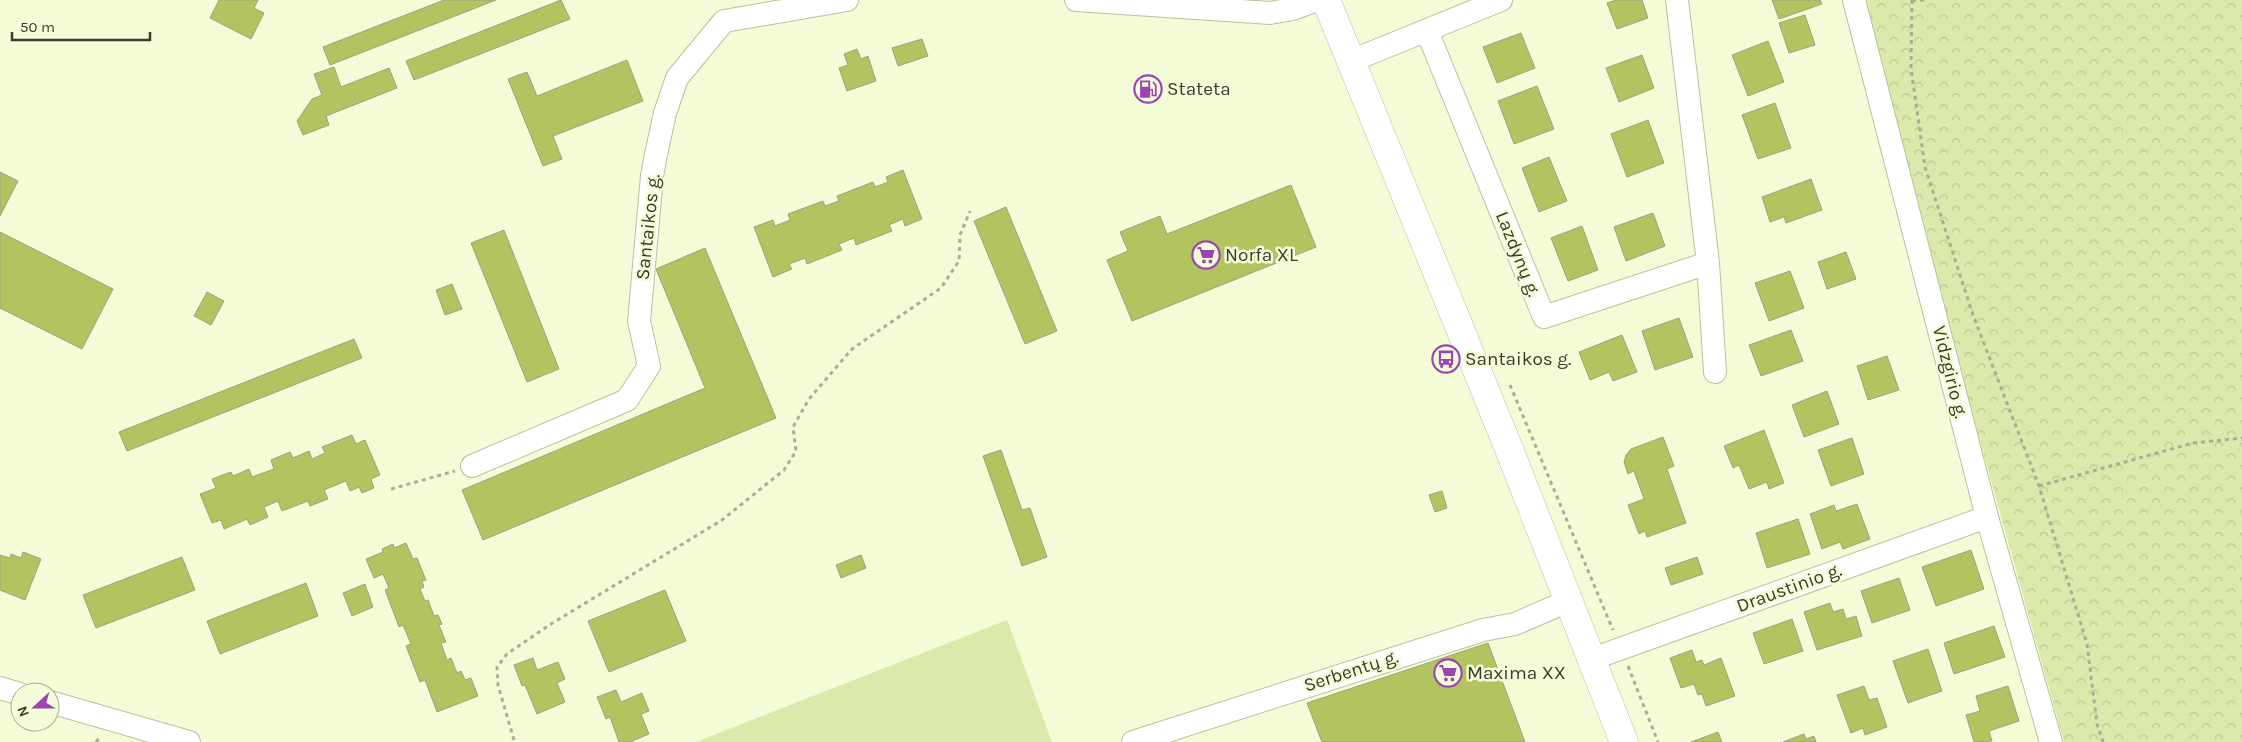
<svg xmlns="http://www.w3.org/2000/svg" width="2242" height="742" font-family="Karla,sans-serif">
<defs>
<pattern id="forest-crowns" width="20" height="18" patternUnits="userSpaceOnUse" patternTransform="scale(1.25)"><rect width="20" height="18" fill="#dbe9aa"/><path d="M2 6a3 3 0 1 1 6 0M12 15a3 3 0 1 1 6 0" fill="none" stroke="#bdc993"/></pattern>
</defs>
<rect width="100%" height="100%" fill="#f4fcd7"/>
<polygon fill="#dbe9aa" points="1007,620 1052,742 696,742"/>
<polygon fill="url(#forest-crowns)" points="1857,0 2242,0 2242,742 2064,742"/>
<g fill="#b1c45f" stroke="#9ba381">
<polygon points="219,0 258,0 254,8 264,13 251,39 210,18"/>
<polygon points="444,0 496,0 330,65 323,47"/>
<polygon points="561,0 570,19 414,80 406,61"/>
<polygon points="1616,0 1642,0 1648,18 1617,29 1607,3"/>
<polygon points="1772,0 1820,0 1822,4 1779,19"/>
<polygon points="1805,15 1815,45 1789,53 1779,23"/>
<polygon points="1521,33 1535,68 1497,83 1483,47"/>
<polygon points="922,39 928,56 898,66 892,48"/>
<polygon points="1768,41 1784,82 1748,96 1732,55"/>
<polygon points="857,49 861,59 868,56 876,81 847,91 839,68 848,65 844,54"/>
<polygon points="1642,55 1654,88 1619,102 1606,68"/>
<polygon points="627,60 643,101 553,136 562,159 543,166 508,79 527,72 537,96"/>
<polygon points="334,67 341,87 389,68 397,88 326,116 329,125 303,135 297,121 312,99 322,95 314,74"/>
<polygon points="1537,86 1554,129 1514,144 1498,101"/>
<polygon points="1775,103 1791,148 1758,159 1742,115"/>
<polygon points="1648,120 1664,163 1627,177 1611,134"/>
<polygon points="1549,157 1567,201 1539,212 1522,168"/>
<polygon points="903,170 922,219 905,226 903,219 889,225 892,231 856,245 854,238 839,244 842,250 807,264 805,258 789,264 792,269 773,277 754,227 773,220 775,226 790,220 788,214 823,201 825,206 839,201 837,196 873,182 875,187 888,182 886,177"/>
<polygon points="0,172 18,181 0,216"/>
<polygon points="1811,179 1822,210 1786,223 1784,217 1770,222 1762,197"/>
<polygon points="1291,185 1316,247 1132,321 1107,260 1128,251 1120,232 1160,216 1167,234"/>
<polygon points="1006,207 1057,331 1025,344 974,221"/>
<polygon points="1653,213 1665,246 1626,261 1614,227"/>
<polygon points="1582,226 1598,270 1568,281 1551,238"/>
<polygon points="504,230 559,369 527,382 471,243"/>
<polygon points="0,232 113,289 82,349 0,308"/>
<polygon points="705,248 776,418 483,540 462,490 705,388 656,269"/>
<polygon points="1846,252 1856,279 1827,289 1818,262"/>
<polygon points="1790,271 1804,308 1769,321 1755,283"/>
<polygon points="452,284 462,309 445,315 436,290"/>
<polygon points="207,292 224,301 211,325 194,316"/>
<polygon points="1679,318 1693,357 1655,370 1642,331"/>
<polygon points="1791,330 1803,361 1761,376 1749,345"/>
<polygon points="1622,335 1637,372 1613,381 1609,372 1590,380 1579,352"/>
<polygon points="354,339 362,358 127,451 119,432"/>
<polygon points="1887,356 1899,390 1868,400 1857,366"/>
<polygon points="1827,391 1839,424 1804,437 1792,405"/>
<polygon points="1764,430 1784,483 1769,489 1767,482 1749,489 1739,465 1733,468 1724,446"/>
<polygon points="352,435 356,444 365,440 380,475 371,479 374,488 362,493 359,487 350,491 346,481 324,490 328,499 310,506 308,501 282,511 278,501 264,507 268,517 250,525 247,519 224,529 221,520 212,523 200,494 216,488 212,479 231,472 233,476 249,469 252,477 274,469 271,460 290,452 293,458 309,451 312,459 325,453 322,447"/>
<polygon points="1663,437 1674,466 1667,469 1686,523 1647,537 1645,531 1639,534 1628,505 1644,499 1634,471 1628,474 1624,462 1626,455 1631,449"/>
<polygon points="1852,438 1864,474 1831,486 1818,450"/>
<polygon points="1001,450 1022,510 1030,508 1047,557 1022,566 983,456"/>
<polygon points="1442,491 1447,508 1435,512 1429,495"/>
<polygon points="1857,504 1870,539 1843,549 1840,542 1822,549 1810,514 1834,505 1836,511"/>
<polygon points="1798,519 1810,554 1767,568 1756,533"/>
<polygon points="406,543 413,559 417,558 426,580 422,581 424,587 420,589 425,601 428,600 434,616 438,615 442,624 439,625 446,642 441,643 447,660 451,658 457,673 461,671 465,680 471,678 478,696 437,712 425,680 420,682 406,646 411,644 403,625 399,627 385,590 389,588 383,574 374,578 366,559 383,552 382,549 393,544 394,548"/>
<polygon points="1971,550 1984,589 1936,606 1922,567"/>
<polygon points="23,552 41,559 25,600 0,590 0,555 10,558 11,554 21,558"/>
<polygon points="861,555 866,568 841,578 836,565"/>
<polygon points="182,557 195,590 96,628 83,595"/>
<polygon points="1697,557 1703,574 1671,585 1665,568"/>
<polygon points="1899,578 1910,610 1872,623 1861,591"/>
<polygon points="306,583 318,616 220,654 207,621"/>
<polygon points="365,584 373,607 352,616 343,593"/>
<polygon points="665,590 686,641 609,672 588,621"/>
<polygon points="1830,603 1833,612 1843,609 1846,619 1856,616 1862,636 1817,650 1804,612"/>
<polygon points="1792,619 1803,651 1764,664 1753,633"/>
<polygon points="1994,626 2005,657 1954,674 1944,643"/>
<polygon points="1488,643 1525,742 1322,742 1307,703"/>
<polygon points="1928,649 1942,691 1908,703 1893,661"/>
<polygon points="1692,650 1696,662 1702,660 1704,665 1721,658 1735,696 1706,706 1702,694 1698,695 1694,684 1681,688 1670,658"/>
<polygon points="533,658 537,670 558,662 565,679 557,683 565,702 537,714 525,685 522,686 514,665"/>
<polygon points="1864,686 1869,700 1877,698 1887,727 1865,735 1863,728 1851,733 1837,695"/>
<polygon points="2008,686 2019,721 1989,731 1992,741 1974,742 1966,715 1980,711 1976,696"/>
<polygon points="616,690 621,702 642,693 649,711 641,714 649,734 630,742 619,742 610,717 606,719 597,697"/>
<polygon points="1718,732 1722,742 1691,742"/>
<polygon points="1804,734 1806,739 1814,736 1816,742 1783,742"/>
</g>
<g fill="none" stroke-linecap="round" stroke-linejoin="round">
<g stroke="#b9c19e" stroke-width="24">
<g id="minor">
<polyline points="1076,0 1270,13 1293,9 1317,0"/>
<polyline points="1677,0 1708,263 1715,372"/>
<polyline points="1854,0 1987,517 2051,742"/>
<polyline points="1427,31 1544,317 1708,263"/>
<polyline points="1351,61 1501,0"/>
<polyline points="472,466 627,400 649,366 639,321 652,176 655,159 665,113 677,78 724,21 847,0"/>
<polyline points="1592,659 1987,517"/>
<polyline points="0,688 20,694"/>
<polyline points="50,702 189,742"/>
<polyline points="1133,742 1483,630 1515,624 1568,601"/>
</g>
</g>
<g stroke="#b9c19e" stroke-width="29">
<polyline id="major" points="1326,0 1507,444 1624,742"/>
</g>
<g stroke="#a9af93" stroke-width="3" stroke-dasharray="4 4" stroke-linecap="butt">
<polyline points="1912,0 1911,68 1925,167 1973,315 2039,486 2087,644 2097,724 2103,742"/>
<polyline points="1912,1 1924,0"/>
<polyline points="1510,385 1613,630"/>
<polyline points="2039,486 2193,443 2242,438"/>
<polyline points="391,489 455,471"/>
<polyline points="1628,666 1658,742"/>
<polyline points="514,740 498,685 497,667 507,654 551,624 722,520 784,470 796,451 793,427 809,399 852,349 941,288 959,261 960,235 970,211"/>
<polyline points="96,742 100,737"/>
</g>
<use href="#minor" stroke="#fff" stroke-width="22"/>
<use href="#major" stroke="#fff" stroke-width="28"/>
</g>
<defs>
<g id="fuel-ring" transform="scale(1.4375)"><circle r="9.5" fill="#f4fcd7" stroke="#9b45b2" stroke-width="1.5"/><path d="M-5.5-6h7V0h2V4h1.3V-2.5L3-4.5l.8-.8L6-3V5H2.5V1h-1V6h-7ZM-4.2-4.7v3.2H.2V-4.7Z" fill="#9b45b2"/></g>
<g id="supermarket-ring" transform="scale(1.4375)"><circle r="9.5" fill="#f4fcd7" stroke="#9b45b2" stroke-width="1.5"/><path d="M-6-5.5h2.5l.6 2H6L4.5 2H-2.5L-4.4-4H-6ZM-1.5 3.2a1.3 1.3 0 1 0 .1 0ZM3 3.2a1.3 1.3 0 1 0 .1 0Z" fill="#9b45b2"/></g>
<g id="bus-ring" transform="scale(1.4375)"><circle r="9.5" fill="#f4fcd7" stroke="#9b45b2" stroke-width="1.5"/><path d="M-5-6H5V4H4V6H2V4H-2V6H-4V4H-5ZM-3.5-4V0h7V-4ZM-3.5 1.2v1.5H-2V1.2ZM2 1.2v1.5H3.5V1.2Z" fill="#9b45b2"/></g>
</defs>
<g fill-rule="evenodd">
<use href="#fuel-ring" x="1148" y="89"/>
<use href="#supermarket-ring" x="1206" y="255"/>
<use href="#bus-ring" x="1446" y="359"/>
<use href="#supermarket-ring" x="1448" y="673"/>
</g>
<g text-anchor="middle" dominant-baseline="central" stroke-width="5" stroke-linejoin="round" paint-order="stroke">
<g font-size="19" fill="#383c2d" stroke="#f4fcd7" text-anchor="start">
<text x="1167" y="89">Stateta</text>
<text x="1225" y="255">Norfa XL</text>
<text x="1465" y="359">Santaikos g.</text>
<text x="1467" y="673">Maxima XX</text>
</g>
<g font-size="19" fill="#383c2d" stroke="#f4fcd7">
<text transform="translate(648 227) rotate(-84)">Santaikos g.</text>
<text transform="translate(1518 254) rotate(68)">Lazdynų g.</text>
<text transform="translate(1950 372) rotate(76)">Vidzgirio g.</text>
<text transform="translate(1789 588) rotate(-20)">Draustinio g.</text>
<text transform="translate(1351 671) rotate(-18)">Serbentų g.</text>
</g>
</g>
<g transform="translate(35 707) rotate(249)"><circle r="24" fill="#f4fcd7" stroke="#a9af93"/>
<path d="M0-4L9 19L0 12L-9 19Z" fill="#9b45b2"/>
<text y="-8" font-size="14" font-weight="bold" text-anchor="middle" fill="#383c2d">N</text>
</g>
<path d="M12 32v8h138v-8" fill="none" stroke="#383c2d" stroke-width="2.5"/>
<text x="20" y="32" font-size="15" fill="#383c2d" stroke="#f4fcd7" stroke-width="4" paint-order="stroke">50 m</text>
</svg>
